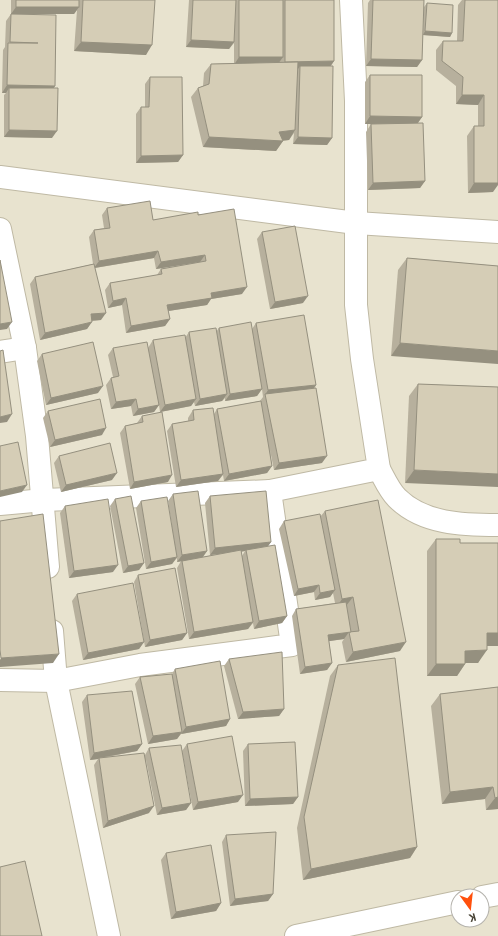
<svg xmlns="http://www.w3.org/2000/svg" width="498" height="936" font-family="'PT Sans',sans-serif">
<rect width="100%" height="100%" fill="#f3f0e2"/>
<path fill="#e8e3cf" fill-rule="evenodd" d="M0,0H498V936H0ZM458,896H482V920H458Z"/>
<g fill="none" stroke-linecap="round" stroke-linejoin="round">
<g stroke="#bfb9a4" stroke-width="24">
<g id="street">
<polyline points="0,177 356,223 498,232"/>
<polyline points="0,229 25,348 37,436 48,567"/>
<polyline points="0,352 25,348"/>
<path d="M379,469C384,478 389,490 397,498C423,524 463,525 498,525"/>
<polyline points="0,504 44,500 270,491"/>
<polyline points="52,631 56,681 109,936"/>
<polyline points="0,680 56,681 140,665 292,645 270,491 379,469 362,359 356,305 356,101 351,0"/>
<polyline points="482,897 498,894"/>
<polyline points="296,936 458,902"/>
</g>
</g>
<use href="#street" stroke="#fff" stroke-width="22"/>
</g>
<g fill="#b7b09d" fill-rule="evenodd">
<polygon points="11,0 155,0 146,55 74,51 77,10 74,14 11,14"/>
<polygon points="189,0 334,0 334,61 331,66 332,138 327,145 293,144 294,133 289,140 282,141 283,141 276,151 203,147 191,97 198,88 203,86 204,73 211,64 234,63 234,43 229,49 186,47"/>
<polygon points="370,0 424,0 422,60 417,67 366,66 368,3"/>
<polygon points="462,0 498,0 493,192 468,193 467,136 474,126 478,126 478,105 456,104 456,86 436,70 436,50 443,41 457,41 458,5"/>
<polygon points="427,3 452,33 450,37 423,35 424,7"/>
<polygon points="11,14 55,86 54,88 52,138 4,137 4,95 6,93 2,93 3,50 5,47 6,21"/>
<polygon points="370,75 422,117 418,123 425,181 420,188 368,190 366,132 371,124 392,124 365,124 365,82"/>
<polygon points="150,77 183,155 178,162 136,163 136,114 141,107 145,107 145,84"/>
<polygon points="107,208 153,220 198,215 242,294 211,299 207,305 168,311 170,319 165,326 126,333 122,305 108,308 105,290 110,283 157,275 161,269 200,262 156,269 154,258 95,268 101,320 92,321 87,329 40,340 30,284 35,277 93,264 89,237 94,230 104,228 102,215"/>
<polygon points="262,232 303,303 270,309 257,239"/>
<polygon points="407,258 498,266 391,356 398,270"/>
<polygon points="256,323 316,385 314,389 322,463 274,470 270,450 272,466 267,473 224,481 223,475 218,481 176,487 167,431 172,424 188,421 188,418 193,410 214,414 217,409 260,401 263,397 262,389 257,396 225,401 225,398 222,401 195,406 194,402 191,406 160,412 159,405 154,412 133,416 131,406 111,409 106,385 111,378 113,377 108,355 113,348 148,348 153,340 185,338 189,332 216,332 219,328 252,329"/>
<polygon points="42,354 98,393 46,405 37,361"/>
<polygon points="418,384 498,387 405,483 409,396"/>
<polygon points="48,411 102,435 50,447 43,418"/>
<polygon points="142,416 168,482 130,489 120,433 125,426 137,423"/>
<polygon points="59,456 112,480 61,492 54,463"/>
<path d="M173,494L207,551L203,557L224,553L210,555L205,503L210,496L271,542L268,546L287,616L282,623L254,629L253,623L248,629L189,639L177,568L181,561L177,562V558L172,564L146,569L136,508L141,501L172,526L168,501ZM245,551L242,556L241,552Z"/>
<polygon points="115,499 144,563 139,570 123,573 110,506"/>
<polygon points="65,506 113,572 69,578 60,513"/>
<polygon points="325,511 400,651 346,662 342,642 344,639 329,641 332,663 327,670 300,674 292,616 296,609 335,603 333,593 330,597 315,600 314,592 294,596 279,529 284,521 320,517"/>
<polygon points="436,539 460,543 498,543 498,646 487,646 478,663 465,663 465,664 457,676 427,676 427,551"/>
<polygon points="138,575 187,633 182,640 145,647 134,582"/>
<polygon points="77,594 144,642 139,649 83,660 72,601"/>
<polygon points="229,659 284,709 279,716 238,719 224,666"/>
<polygon points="338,665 417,847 410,858 303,880 297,828 330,676"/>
<polygon points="175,669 230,719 226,726 181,734 177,739 148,744 135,684 140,677 172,674"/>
<polygon points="498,687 498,809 486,810 485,799 442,804 431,706 440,694"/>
<polygon points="87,695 142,744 137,751 107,757 145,755 149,748 191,803 186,810 157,815 146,760 149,813 103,828 94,765 98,759 90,760 82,702"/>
<polygon points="187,744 238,802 193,810 182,751"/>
<polygon points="248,744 298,797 293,804 245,806 243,751"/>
<polygon points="226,835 273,894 268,901 230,906 222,842"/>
<polygon points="166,853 221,903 216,911 171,919 161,860"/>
</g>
<g fill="#95907f">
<polygon points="16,7 79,7 74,14 11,14"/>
<polygon points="425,31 452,33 450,37 423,35"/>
<polygon points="191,40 234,42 229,49 186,47"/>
<polygon points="81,42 152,45 146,55 74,51"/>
<polygon points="239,57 283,57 278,64 234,65"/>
<polygon points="371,59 422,60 417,67 366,66"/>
<polygon points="334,61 329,68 300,66 298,69 281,69 285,62"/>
<polygon points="7,85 55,86 50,93 9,88 6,93 2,93"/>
<polygon points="462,95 484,95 478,105 456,104"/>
<polygon points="370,116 422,117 417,124 365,124"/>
<polygon points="9,130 57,131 52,138 4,137"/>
<polygon points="295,130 289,140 278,141 283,141 276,151 203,147 209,137 279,132"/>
<polygon points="298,137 332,138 327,145 293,144"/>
<polygon points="183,155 178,162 136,163 141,156"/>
<polygon points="425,181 420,188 368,190 373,183"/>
<polygon points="474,183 498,183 498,185 493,192 468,193"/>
<polygon points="158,251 154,258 94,268 99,261"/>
<polygon points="205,255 200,262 156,269 161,262"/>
<polygon points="247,287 242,294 211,299 207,305 162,312 167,305 211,293"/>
<polygon points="308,296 303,303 270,309 275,302"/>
<polygon points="126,298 122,305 108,308 113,301"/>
<polygon points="106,313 101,320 86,321 91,314"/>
<polygon points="170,319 165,326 126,333 131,326"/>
<polygon points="12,322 7,329 0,330 0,324"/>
<polygon points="92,322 87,329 40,340 45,333"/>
<polygon points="400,343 498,351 498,364 391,356"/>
<polygon points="316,385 311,392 265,395 268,390"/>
<polygon points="103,386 98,393 46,405 51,398"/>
<polygon points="262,389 257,396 225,401 230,394"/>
<polygon points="227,394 222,401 195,406 200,399"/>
<polygon points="136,399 131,406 111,409 116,402"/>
<polygon points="196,399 191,406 160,412 165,405"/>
<polygon points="159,405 154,412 133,416 138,409"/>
<polygon points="12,414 7,422 0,423 0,417"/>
<polygon points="106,428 102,435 50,447 55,440"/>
<polygon points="327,456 322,463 274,470 279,463"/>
<polygon points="272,466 267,473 224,481 229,474"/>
<polygon points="414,470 498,474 498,487 405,483"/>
<polygon points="117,473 112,480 61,492 66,485"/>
<polygon points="223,474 218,481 176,487 181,480"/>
<polygon points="172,475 168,482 130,489 134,482"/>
<polygon points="27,485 22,492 0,497 0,491"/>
<polygon points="271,542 266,549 246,550 245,551 210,555 215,548"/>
<polygon points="207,551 202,558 177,562 182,555"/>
<polygon points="177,557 172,564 146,569 151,562"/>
<polygon points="144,563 139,570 123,573 128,566"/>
<polygon points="118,565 113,572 69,578 74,571"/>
<polygon points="319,585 314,592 294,596 298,589"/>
<polygon points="335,590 330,597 315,600 320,593"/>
<polygon points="353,597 346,606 336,608 342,599"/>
<polygon points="287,616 282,623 254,629 259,621"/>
<polygon points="253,622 248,629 189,639 194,632"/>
<polygon points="349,632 344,639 323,642 328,635 351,632"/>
<polygon points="187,633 182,640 145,647 150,640"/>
<polygon points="487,633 498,633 498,646 478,646"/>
<polygon points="144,642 139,649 83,660 88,653"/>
<polygon points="406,642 400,651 346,662 353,652"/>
<polygon points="487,650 478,663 457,663 465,651"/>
<polygon points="59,654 53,663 0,667 0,660 1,658"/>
<polygon points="332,663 327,670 300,674 305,667"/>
<polygon points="436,664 465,664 457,676 427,676"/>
<polygon points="284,709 279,716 238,719 243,712"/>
<polygon points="230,719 226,726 181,734 186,727"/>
<polygon points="182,732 177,739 148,744 153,736"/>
<polygon points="142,744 137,751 99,758 98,759 90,760 94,753"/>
<polygon points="493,787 485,799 442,804 450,792"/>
<polygon points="243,795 238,802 193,810 198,802"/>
<polygon points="298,797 293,804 245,806 250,799"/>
<polygon points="498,797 498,809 486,810 495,798"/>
<polygon points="191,803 186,810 157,815 162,808"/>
<polygon points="154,806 149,813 103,828 108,821"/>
<polygon points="417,847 410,858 303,880 311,869"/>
<polygon points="273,894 268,901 230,906 235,899"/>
<polygon points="221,903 216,911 171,919 176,912"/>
</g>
<g fill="#d5cdb6" stroke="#95907f">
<rect x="16" y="0" width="63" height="7"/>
<polygon points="83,0 155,0 152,45 81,42"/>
<polygon points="193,0 236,0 234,42 191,40"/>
<rect x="239" y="0" width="44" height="57"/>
<polygon points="285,0 334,0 334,61 285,62"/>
<polygon points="373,0 424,0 422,60 371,59"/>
<polygon points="465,0 498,0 498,183 474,183 474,126 484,126 484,95 462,95 463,77 442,61 443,41 463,41"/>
<polygon points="427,3 453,5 452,33 425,31"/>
<polygon points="11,14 56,15 55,86 7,85 8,43 38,43 10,42"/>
<polygon points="298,62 295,130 279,132 283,141 209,137 198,88 209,84 211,64"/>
<polygon points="300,66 333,66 332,138 298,137"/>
<polygon points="370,75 422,75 422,117 370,116"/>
<polygon points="150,77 182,77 183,155 141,156 141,107 149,107"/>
<polygon points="9,88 58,88 57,131 9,130"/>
<polygon points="423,123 425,181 373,183 371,124"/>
<polygon points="150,201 153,220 198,212 198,215 234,209 247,287 211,293 212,298 167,305 170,319 131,326 126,298 113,301 110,283 162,274 161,269 206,261 205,255 161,262 158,251 99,261 94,230 110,228 107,208"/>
<polygon points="295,226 308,296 275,302 262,232"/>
<polygon points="407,258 498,266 498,351 400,343"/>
<polygon points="0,260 12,322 0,324"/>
<polygon points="94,264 106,313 91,314 92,322 45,333 35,277"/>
<polygon points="304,315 316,385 268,390 256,323"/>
<polygon points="251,322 262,389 230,394 219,328"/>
<polygon points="216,328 227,394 200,399 189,332"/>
<polygon points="185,335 196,399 165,405 153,340"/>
<polygon points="93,342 103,386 51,398 42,354"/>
<polygon points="147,342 159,405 138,409 136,399 116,402 111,378 119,376 113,348"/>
<polygon points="3,350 12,414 0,417 0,351"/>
<polygon points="418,384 498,387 498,474 414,470"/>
<polygon points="316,388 327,456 279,463 265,394"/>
<polygon points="100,399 106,428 55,440 48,411"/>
<polygon points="261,401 272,466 229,474 217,409"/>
<polygon points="213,408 223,474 181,480 172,424 194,420 193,410"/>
<polygon points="162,412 172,475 134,482 125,426 143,422 142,416"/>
<polygon points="18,442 27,485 0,491 0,446"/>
<polygon points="110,443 117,473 66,485 59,456"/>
<polygon points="198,491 207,551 182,555 173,494"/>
<polygon points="266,491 271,542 215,548 210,496"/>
<polygon points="131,496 144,563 128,566 115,499"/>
<polygon points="167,497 177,557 151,562 141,501"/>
<polygon points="108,499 118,565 74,571 65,506"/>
<polygon points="378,500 406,642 353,652 349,632 359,631 353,597 342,599 325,511"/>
<polygon points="43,514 59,654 1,658 0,650 0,521"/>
<polygon points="320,514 335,590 320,593 319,585 298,589 284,521"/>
<polygon points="436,539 460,539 460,543 498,543 498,633 487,633 487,650 465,651 465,664 436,664"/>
<polygon points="275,545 287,616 259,621 246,550"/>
<polygon points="241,550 253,622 194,632 182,561"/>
<polygon points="175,568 187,633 150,640 138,575"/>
<polygon points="133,583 144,642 88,653 77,594"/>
<polygon points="346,602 351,632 328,635 332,663 305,667 296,609"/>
<polygon points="282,652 284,709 243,712 229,659"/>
<polygon points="395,658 417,847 311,869 304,817 338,665"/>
<polygon points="220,661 230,719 186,727 175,669"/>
<polygon points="172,674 182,732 153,736 140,677"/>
<polygon points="498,687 498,797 495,798 493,787 450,792 440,694"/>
<polygon points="132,691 142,744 94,753 87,695"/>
<polygon points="232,736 243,795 198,802 187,744"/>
<polygon points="295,742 298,797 250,799 248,744"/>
<polygon points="181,745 191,803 162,808 149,748"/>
<polygon points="144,753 154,806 108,821 99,758"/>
<polygon points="276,832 273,894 235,899 226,835"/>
<polygon points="211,845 221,903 176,912 166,853"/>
<polygon points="25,861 42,936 0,936 0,867"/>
</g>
<g transform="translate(470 908) rotate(165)"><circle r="19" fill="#ffffff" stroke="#b5b3ad"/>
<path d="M0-3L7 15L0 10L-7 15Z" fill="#ff500d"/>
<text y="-6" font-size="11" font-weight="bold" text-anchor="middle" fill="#454032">K</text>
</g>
</svg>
